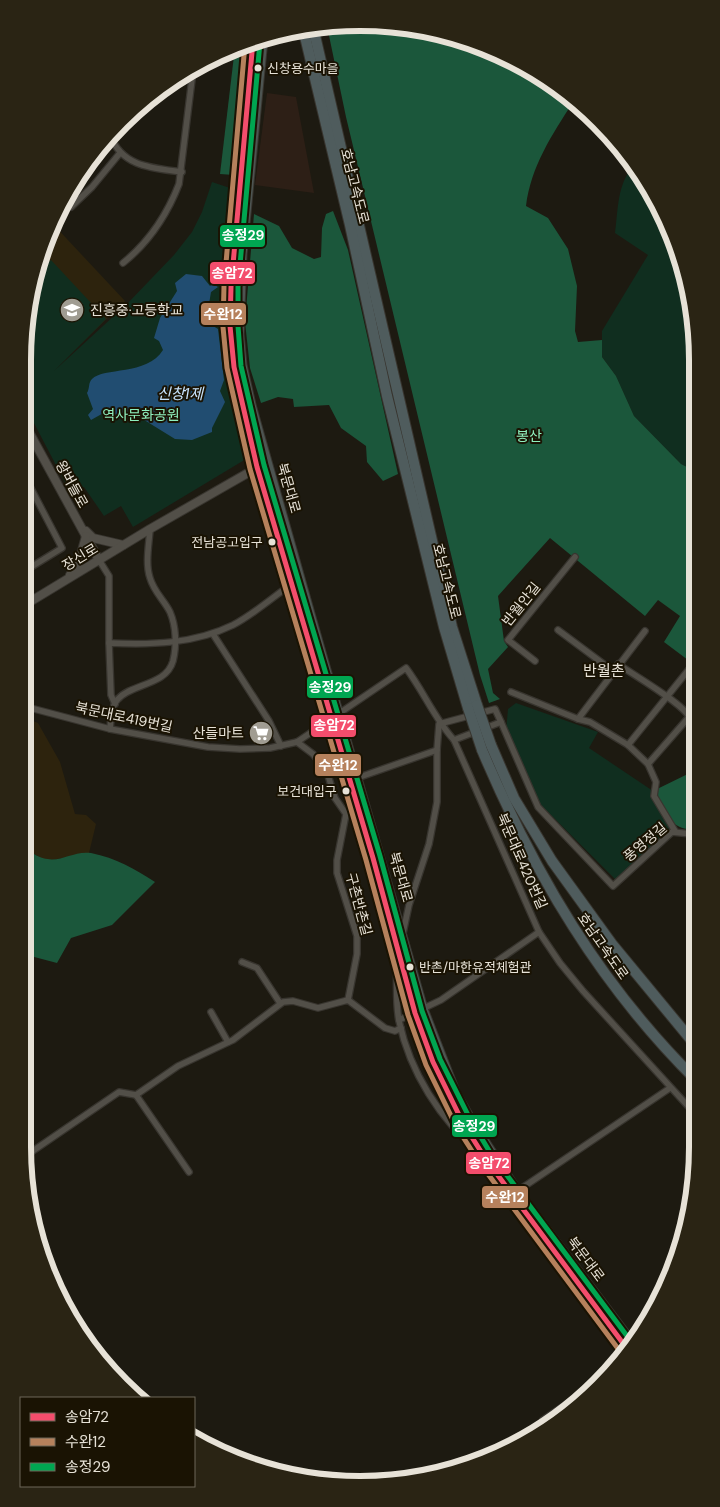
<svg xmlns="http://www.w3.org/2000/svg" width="720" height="1507" font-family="'DM Sans','Noto Sans KR',sans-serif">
<rect width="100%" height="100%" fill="#1d1a11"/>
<polygon fill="#2d1f16" points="267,93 296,97 314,193 255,185"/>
<g fill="#2d230d">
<polygon points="52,223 125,301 29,394 23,387 23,360 29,294"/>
<polygon points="23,717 38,723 60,762 75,814 86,815 96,824 89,853 52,860 43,859 34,854 34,837 23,819"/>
</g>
<g fill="#102e1f">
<path d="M634,166L672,231L695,316V471L681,464L634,416L616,376L602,357V331L648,255L615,233C618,212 617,182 634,166Z"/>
<polygon points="212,182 233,189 226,227 221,342 246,459 133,527 121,506 104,516 84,487 70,492 23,402 34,389 23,377 29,294 35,275 51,260 106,319 54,371 127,304 174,255 192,232 202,212"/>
<polygon points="516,703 598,732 589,748 653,791 668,818 676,825 616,880 541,805 506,731 508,709"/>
</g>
<g fill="#1b573b">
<path d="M360,23C382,25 404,25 425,29C475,37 546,73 582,109L573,102C552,135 531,166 526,206L548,218L568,249L577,286L575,331L578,342L602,340V357L616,376L634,416L681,464L695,471L696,666L664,642L680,616L658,600L645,616L550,538L498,596L504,641L508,647L488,669L493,693L500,699L489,703L480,675L346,117L327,26Z"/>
<polygon points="241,45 245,55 234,175 220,174 235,47"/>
<polygon points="333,211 348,250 398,474 383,481 367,462 366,446 341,428 329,405 294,407 293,399 278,397 261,403 250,368 245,322 254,214 279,226 292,248 314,259 321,257 322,228 326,214"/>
<path d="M696,770V828C672,834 663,809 653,791Z"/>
<path d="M23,819L33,827L34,854C57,868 70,850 91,853C116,858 135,869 155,882L112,925L71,938L57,963L23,954Z"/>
</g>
<path fill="#214d71" d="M186,274L202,276L210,286L213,284L218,287L211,292L207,316L213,326L218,329L224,380L220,391L225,402L212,428V432L192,440L175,439L141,418L112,414L107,411L91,420L88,415L93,409L87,393C90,388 88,383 92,379C103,367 147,376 163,350L159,341L154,338L160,318L177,291L175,283Z"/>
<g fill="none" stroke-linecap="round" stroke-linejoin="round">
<g stroke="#38352f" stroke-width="8">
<g id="minor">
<path d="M110,135C122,167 152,168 182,172"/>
<polyline points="71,207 92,187 120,153"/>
<path d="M123,263C149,242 167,215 179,184L193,71"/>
<polyline points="23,552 31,567"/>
<polyline points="99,560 109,576 109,643"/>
<polyline points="23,572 62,548 23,473"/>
<polyline points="558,630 613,671"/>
<polyline points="213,634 269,721 281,746"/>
<polyline points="535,661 508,640 575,557"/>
<path d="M618,664C632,674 684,704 689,717L648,764"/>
<polyline points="511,692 578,719 645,631"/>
<path d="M115,704L111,695L109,643C151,645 194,644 233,625C254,614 273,597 293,583"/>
<path d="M23,706L110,729L208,747L240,749L270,748L297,742L406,668C424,692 434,718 454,740L539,932L560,963L583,991L697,1116"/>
<polyline points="578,719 590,722 628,745 648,764 656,782 654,796 675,831"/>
<polyline points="501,722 538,807 613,886 672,832 692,834 696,831"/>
<path d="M110,729C111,719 111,706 118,699C132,683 166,686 173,661C177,645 176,626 170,612C164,600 154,592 150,578C145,563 149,545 150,529"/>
<polyline points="297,742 313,754 327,772 335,798 346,814 337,860 337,873 357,936 357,954 348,1000"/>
<polyline points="628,745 690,668"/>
<polyline points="357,778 437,750"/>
<polyline points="403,933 409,905 429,844 437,802 437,750 439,724 495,709 501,722 454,740"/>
<path d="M397,956C397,976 395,1001 399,1021C410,1072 440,1120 480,1153"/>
<polyline points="242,962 257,968 280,1003"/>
<polyline points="211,1012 228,1042"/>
<polyline points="399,1020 441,1000 539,932"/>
<polyline points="136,1095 189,1172"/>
<polyline points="24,1157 119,1092 136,1095 178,1066 233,1040 283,1002 293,1001 318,1008 348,1000 385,1028 395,1031 401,1028"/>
<polyline points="516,1192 670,1088"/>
<polyline points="546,1424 543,1420 605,1378"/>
</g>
</g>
<g stroke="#38352f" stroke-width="10">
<g id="secondary">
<polyline points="23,421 99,560"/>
<polyline points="86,531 93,538 123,545"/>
<polyline points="70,575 78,565 86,536"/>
<polyline points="23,606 150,529 267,462"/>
</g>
</g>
<g stroke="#38352f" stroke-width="11">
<g id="primary">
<polyline points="263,39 242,254 239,334 242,365 251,405 312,621 423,1009 456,1094 473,1124 517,1191 633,1344"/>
<polyline points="253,41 231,287 230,326 234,367 257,467 373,858 415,1013 433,1062 463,1123 485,1158 628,1350"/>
</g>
</g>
<g stroke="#38352f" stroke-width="12">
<g id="motorway">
<polyline points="313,27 452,627 477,705"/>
<polyline points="303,28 350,225 387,396 444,627 468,708"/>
<polyline points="491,745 514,798 552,861 612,944 697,1047"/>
<path d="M482,750C535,875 600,985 697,1081"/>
</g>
</g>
<use href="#minor" stroke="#524f48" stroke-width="5.5"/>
<use href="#secondary" stroke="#524f48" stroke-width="8"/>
<use href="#primary" stroke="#4d5552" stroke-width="9"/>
<use href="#motorway" stroke="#4f5c5d" stroke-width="10"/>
<g stroke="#38352f" stroke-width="12" stroke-linecap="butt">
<g id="motorway-bridge">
<polyline points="477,705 491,745"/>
<polyline points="468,708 482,750"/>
</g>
</g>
<use href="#motorway-bridge" stroke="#4f5c5d" stroke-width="10"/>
<g stroke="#1a1303" stroke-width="9">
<polyline id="bus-1" points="253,41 231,287 230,326 234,367 257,467 373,858 415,1013 433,1062 463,1123 485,1158 628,1350"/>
</g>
<g stroke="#1a1303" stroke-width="9">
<polyline id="bus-2" points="245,44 224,286 223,327 227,368 250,469 366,860 408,1015 426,1065 456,1126 479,1162 622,1354"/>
</g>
<g stroke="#1a1303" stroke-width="9">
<polyline id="bus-3" points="260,42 238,287 238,326 241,366 264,465 380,856 422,1011 440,1059 470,1119 491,1154 633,1344"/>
</g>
<use href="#bus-1" stroke="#f44d6c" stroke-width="5"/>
<use href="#bus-2" stroke="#b6815c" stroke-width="5"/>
<use href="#bus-3" stroke="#00a651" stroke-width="5"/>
</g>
<defs>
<g id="school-disc" transform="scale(1.25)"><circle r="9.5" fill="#a09c92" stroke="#1a1303"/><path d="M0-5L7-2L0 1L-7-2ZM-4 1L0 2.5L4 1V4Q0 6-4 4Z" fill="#fff"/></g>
<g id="supermarket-disc" transform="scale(1.25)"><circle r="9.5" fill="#a09c92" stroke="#1a1303"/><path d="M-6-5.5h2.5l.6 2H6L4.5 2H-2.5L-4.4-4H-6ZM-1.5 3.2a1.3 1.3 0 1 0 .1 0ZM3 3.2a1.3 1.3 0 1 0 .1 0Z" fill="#fff"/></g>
</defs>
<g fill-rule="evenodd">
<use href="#school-disc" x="72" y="310"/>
<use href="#supermarket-disc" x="261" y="733"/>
</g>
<g fill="#e7e2d7" stroke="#1a1303" stroke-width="2">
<circle cx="258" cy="68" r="4.5"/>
<circle cx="272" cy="542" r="4.5"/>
<circle cx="346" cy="791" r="4.5"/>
<circle cx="410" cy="967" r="4.5"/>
</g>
<g text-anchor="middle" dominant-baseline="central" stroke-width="4" stroke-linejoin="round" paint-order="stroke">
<g font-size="13" fill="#e7e2d7" stroke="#1a1303" text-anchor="start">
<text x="267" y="68">신창용수마을</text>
<text x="263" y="542" text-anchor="end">전남공고입구</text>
<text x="337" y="791" text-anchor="end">보건대입구</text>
<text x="419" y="967">반촌/마한유적체험관</text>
</g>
<g font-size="14" fill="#e7e2d7" stroke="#1a1303">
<text transform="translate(355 186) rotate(76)">호남고속도로</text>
<text transform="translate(72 484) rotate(61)">왕버들로</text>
<text transform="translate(289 488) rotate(74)">북문대로</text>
<text transform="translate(80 557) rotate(-31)">장신로</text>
<text transform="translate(447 581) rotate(76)">호남고속도로</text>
<text transform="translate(521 604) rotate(-51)">반월안길</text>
<text transform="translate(124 717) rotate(12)">북문대로419번길</text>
<text transform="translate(645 842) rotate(-40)">풍영정길</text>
<text transform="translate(522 861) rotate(66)">북문대로420번길</text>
<text transform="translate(401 877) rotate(74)">북문대로</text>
<text transform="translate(359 904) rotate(75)">구촌반촌길</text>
<text transform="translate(603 946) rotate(55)">호남고속도로</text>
<text transform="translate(586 1259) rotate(53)">북문대로</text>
</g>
<g font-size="14" fill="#e7e2d7" stroke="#1a1303" text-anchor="start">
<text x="90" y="310">진흥중·고등학교</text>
<text x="244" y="733" text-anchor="end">산들마트</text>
</g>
<g font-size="14" fill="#8ff0be" stroke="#1a1303">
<text x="141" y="415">역사문화공원</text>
<text x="529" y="436">봉산</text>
</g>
<g font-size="15" font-style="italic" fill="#c8e4fe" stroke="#1a1303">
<text x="180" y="394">신창1제</text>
</g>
<g font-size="15" fill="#e7e2d7" stroke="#1a1303">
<text x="604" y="671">반월촌</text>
</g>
</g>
<path d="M0 0H720V1507H0ZM360 31H360A329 329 0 0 1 689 360V1147A329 329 0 0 1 360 1476H360A329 329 0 0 1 31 1147V360A329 329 0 0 1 360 31Z" fill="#2a2414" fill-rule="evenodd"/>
<path fill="none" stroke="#e7e2d7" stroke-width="6" d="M360 31H360A329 329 0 0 1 689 360V1147A329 329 0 0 1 360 1476H360A329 329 0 0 1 31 1147V360A329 329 0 0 1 360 31Z"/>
<g stroke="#1a1303" stroke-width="2">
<rect x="219" y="224" width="47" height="24" rx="5" fill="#00a651"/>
<rect x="209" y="261" width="47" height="24" rx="5" fill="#f44d6c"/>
<rect x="200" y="302" width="47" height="24" rx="5" fill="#b6815c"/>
<rect x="306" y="675" width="48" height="24" rx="5" fill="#00a651"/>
<rect x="310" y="714" width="47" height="24" rx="5" fill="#f44d6c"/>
<rect x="314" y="753" width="48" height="24" rx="5" fill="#b6815c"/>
<rect x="451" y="1114" width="47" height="24" rx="5" fill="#00a651"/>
<rect x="465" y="1151" width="47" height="24" rx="5" fill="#f44d6c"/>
<rect x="481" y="1185" width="48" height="24" rx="5" fill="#b6815c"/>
</g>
<g font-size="14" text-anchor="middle" font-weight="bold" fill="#fff">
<text x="243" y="240">송정29</text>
<text x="232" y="278">송암72</text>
<text x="223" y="319">수완12</text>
<text x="330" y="692">송정29</text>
<text x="334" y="730">송암72</text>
<text x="338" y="770">수완12</text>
<text x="474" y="1131">송정29</text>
<text x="489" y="1168">송암72</text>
<text x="505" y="1202">수완12</text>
</g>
<rect x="20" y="1397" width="175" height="90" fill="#1a1303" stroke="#6c6658"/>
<rect x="30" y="1413" width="25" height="8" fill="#f44d6c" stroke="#6c6658"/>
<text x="65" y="1422" font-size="15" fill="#e7e2d7">송암72</text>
<rect x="30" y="1438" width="25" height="8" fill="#b6815c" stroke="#6c6658"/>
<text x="65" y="1447" font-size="15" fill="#e7e2d7">수완12</text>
<rect x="30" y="1463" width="25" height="8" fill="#00a651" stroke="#6c6658"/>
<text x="65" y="1472" font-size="15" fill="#e7e2d7">송정29</text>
</svg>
